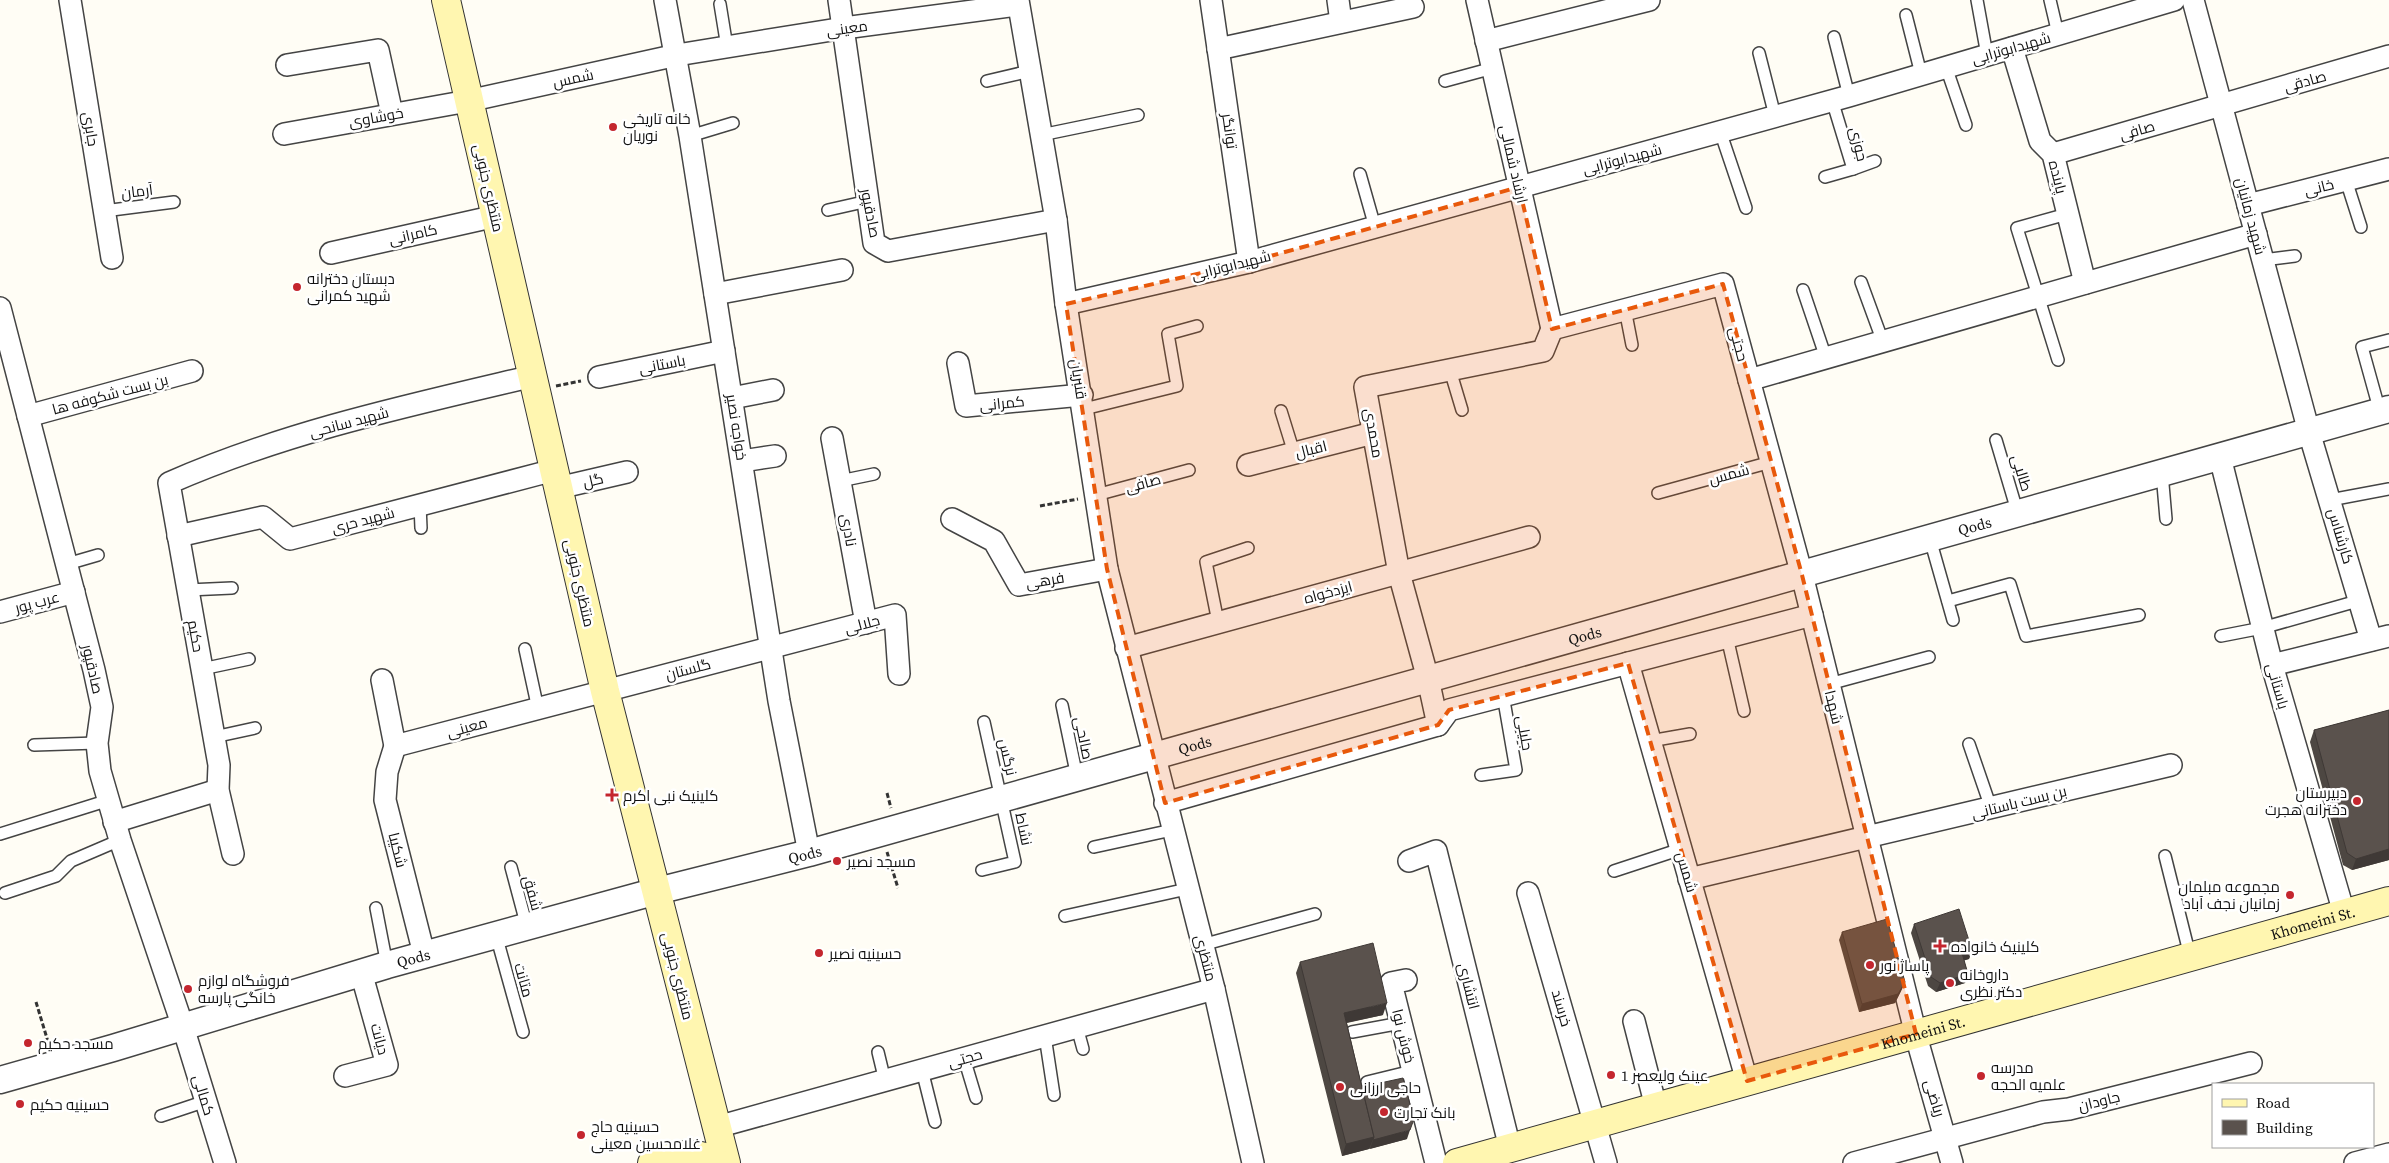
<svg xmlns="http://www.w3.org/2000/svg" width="2389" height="1163" font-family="'Source Serif 4',Cairo,serif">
<rect width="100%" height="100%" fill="#fffdf5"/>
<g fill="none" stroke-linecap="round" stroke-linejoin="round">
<g stroke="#444" stroke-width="14">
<g id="service">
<polyline points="1977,0 1987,55"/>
<polyline points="2050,0 2058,34"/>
<polyline points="720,4 727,47"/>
<polyline points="1906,15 1921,74"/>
<polyline points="1834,37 1849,96"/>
<polyline points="1759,53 1775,116"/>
<polyline points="1946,67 1966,125"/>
<polyline points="987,81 1030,71"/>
<polyline points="1445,81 1493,68"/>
<polyline points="1720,131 1746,208"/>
<polyline points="1041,135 1138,115"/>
<polyline points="690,136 733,123"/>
<polyline points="1853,169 1875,161"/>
<polyline points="1360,174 1375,227"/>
<polyline points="1825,177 1853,169 1832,100"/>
<polyline points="2346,180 2361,227"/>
<polyline points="828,210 868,201"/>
<polyline points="104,211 174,202"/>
<polyline points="2263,260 2295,256"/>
<polyline points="1861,282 1883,342"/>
<polyline points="1803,290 1826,358"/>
<polyline points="1625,309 1632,345"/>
<polyline points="2058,360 2017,228 2067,214"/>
<polyline points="1450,370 1462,410"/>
<polyline points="1084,409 1177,386 1168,334 1197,326"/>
<polyline points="1281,411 1294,453"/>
<polyline points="2380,412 2362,347 2389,340"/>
<polyline points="1996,440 2018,514"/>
<polyline points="2162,473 2166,519"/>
<polyline points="840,481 874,474"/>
<polyline points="1658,493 1771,462"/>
<polyline points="1096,495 1189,470"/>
<polyline points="2330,500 2389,489"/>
<polyline points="420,505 421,528"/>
<polyline points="1930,539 1953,620"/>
<polyline points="67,564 98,555"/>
<polyline points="188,590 232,588"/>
<polyline points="1948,601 2010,584 2026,636 2139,615"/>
<polyline points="1218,622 1206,562 1248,548"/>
<polyline points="2221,636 2262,628 2361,600"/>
<polyline points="1727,637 1744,711"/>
<polyline points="525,649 538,709"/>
<polyline points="202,669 249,659"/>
<polyline points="1829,684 1929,657"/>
<polyline points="1062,705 1077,777"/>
<polyline points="214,737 255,728"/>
<polyline points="1650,741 1690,734"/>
<polyline points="1969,744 1991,808"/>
<polyline points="34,745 97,743"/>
<polyline points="1481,775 1516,770 1503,695"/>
<polyline points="0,834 109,800"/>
<polyline points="1094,847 1172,830"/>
<polyline points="2165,856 2190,956"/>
<polyline points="511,867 527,927"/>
<polyline points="982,870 1015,862 984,722"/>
<polyline points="1614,871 1681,849"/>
<polyline points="5,893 56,876 71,861 120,840"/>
<polyline points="376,908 387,965"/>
<polyline points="1065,916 1187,889"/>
<polyline points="496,935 523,1032"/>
<polyline points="1202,945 1315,914"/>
<polyline points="1077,1027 1083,1049"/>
<polyline points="1352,1032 1401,1023"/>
<polyline points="1045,1036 1054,1095"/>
<polyline points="878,1052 885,1081"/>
<polyline points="964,1058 976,1098"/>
<polyline points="922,1070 935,1122"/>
<polyline points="1367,1082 1412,1071"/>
<polyline points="161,1116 206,1101"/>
</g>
</g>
<g stroke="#444" stroke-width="24">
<g id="minor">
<polyline points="70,0 112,258"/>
<polyline points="665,0 690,136 779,701 809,853"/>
<polyline points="839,0 874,243 888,251 1056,220"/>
<polyline points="1018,0 1056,220 1066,304 1107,569 1214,989 1253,1163"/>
<polyline points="1211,0 1249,262"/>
<polyline points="1338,0 1341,22"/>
<polyline points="1477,0 1552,329"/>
<polyline points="2193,0 2309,432 2371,640"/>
<polyline points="1486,41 1649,0"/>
<polyline points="2012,48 2040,141 2053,154 2085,283"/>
<polyline points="1218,49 1413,7"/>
<polyline points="287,65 378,50 392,114"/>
<polyline points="284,134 468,101 677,55 844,28 1018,5"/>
<polyline points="2053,154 2389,56"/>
<polyline points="2248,205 2389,169"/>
<polyline points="331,253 496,216"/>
<polyline points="715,294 842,270"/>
<polyline points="1066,304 1249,262 1849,96 2174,0"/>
<polyline points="0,308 94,670 102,707 97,743 100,771 120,840 183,1027 225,1163"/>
<polyline points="1552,329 1723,284 1802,575 1918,1043 1952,1163"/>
<polyline points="958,363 966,406 1082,395"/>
<polyline points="599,377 724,351"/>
<polyline points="1749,380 2256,234"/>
<polyline points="732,398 773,390"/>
<polyline points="28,416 192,371"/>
<polyline points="832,438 866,623"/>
<polyline points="2220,457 2272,665 2344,913"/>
<polyline points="742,461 775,456"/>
<polyline points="1248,465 1373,433"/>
<polyline points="558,488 627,472"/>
<polyline points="952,519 994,541 1019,585 1107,569"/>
<polyline points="178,536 263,517 290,539 554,470"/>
<polyline points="0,612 74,592"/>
<polyline points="1126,648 1529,537"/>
<polyline points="1628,663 1747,1081"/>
<polyline points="2272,665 2389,636"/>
<polyline points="382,680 395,746 895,615 899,674"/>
<polyline points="1438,725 1428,679 1399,573 1365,387 1543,351 1552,329"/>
<polyline points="395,746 387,772 385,800 424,954"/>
<polyline points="1165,803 1438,725 1449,710 1812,615"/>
<polyline points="114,822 218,790"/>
<path d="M233,854L218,790L219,765L169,483C285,432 410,405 533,376"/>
<polyline points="1409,861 1436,851 1510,1148"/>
<polyline points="1689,879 2171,765"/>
<polyline points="1528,893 1606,1163"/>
<polyline points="1406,980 1391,983 1436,1163"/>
<polyline points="1634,1021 1656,1107"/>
<polyline points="345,1076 387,1065 361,972"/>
<polyline points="717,1127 1214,989"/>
<polyline points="1854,1163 2043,1112 2069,1109 2251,1063"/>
<polyline points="2355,1163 2389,1154"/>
</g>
</g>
<g stroke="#444" stroke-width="29">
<g id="tertiary">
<path id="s1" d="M0,1080L113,1048L387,965L657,891L809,853L2389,409"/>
</g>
</g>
<g stroke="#333" stroke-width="30">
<g id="secondary">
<polyline points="446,0 605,691 726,1163"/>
<path d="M652,1163C675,1157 695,1148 717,1163"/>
<path id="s2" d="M1457,1163L2389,901"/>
</g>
</g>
<g stroke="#333" stroke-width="3" stroke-dasharray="5 2.5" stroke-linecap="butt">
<polyline points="556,386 581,381"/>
<polyline points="1040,506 1078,499"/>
<polyline points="887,793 891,808"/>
<polyline points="887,852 898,888"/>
<polyline points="36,1002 49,1045"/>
</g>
<use href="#service" stroke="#fff" stroke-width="11"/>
<use href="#minor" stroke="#fff" stroke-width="21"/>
<use href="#tertiary" stroke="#fff" stroke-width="26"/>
<use href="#secondary" stroke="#fff6b0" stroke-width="28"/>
</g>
<g fill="#4d4742">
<polygon points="2389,710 2389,860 2352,870 2343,865 2310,742 2314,730"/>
<polygon points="1914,924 1972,950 1969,959 1964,960 1968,974 1965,983 1936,992 1928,986 1911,933"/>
<polygon points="1842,932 1905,982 1901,991 1895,1003 1859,1012 1839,940"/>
<polygon points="1300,962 1383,1015 1347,1023 1362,1087 1407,1139 1342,1156 1296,973"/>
</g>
<g fill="#3f3936">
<polygon points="2389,849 2389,860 2352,870 2356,859"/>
<polygon points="1972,950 1969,959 1959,962 1962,953"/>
<polygon points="1968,974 1965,983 1936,992 1940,983"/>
<polygon points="1905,982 1901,991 1895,1003 1859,1012 1862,1004"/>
<polygon points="1387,1003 1383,1015 1340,1024 1344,1013"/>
<polygon points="1410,1130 1407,1139 1370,1149 1373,1140"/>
<polygon points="1374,1137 1369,1149 1342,1156 1346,1144"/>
</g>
<g fill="#5a524d" stroke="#3f3936">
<polygon points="2389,710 2389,849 2356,859 2347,853 2314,730"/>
<polygon points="1959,909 1972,950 1962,953 1968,974 1940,983 1931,977 1914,924"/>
<polygon points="1887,919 1905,982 1898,994 1862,1004 1842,932"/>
<polygon points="1373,943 1387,1003 1344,1013 1374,1137 1346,1144 1300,962"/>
<polygon points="1403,1078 1414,1119 1410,1130 1373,1140 1374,1137 1362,1087"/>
</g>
<path fill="#e8590c" fill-opacity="0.2" stroke="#e8590c" stroke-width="4" stroke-dasharray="10 6" stroke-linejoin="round" d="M1519,187L1552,329L1723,284L1802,575L1916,1034L1747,1081L1628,663L1449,710L1438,725L1165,803L1107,569L1066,304L1249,262Z"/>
<g fill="#c4262e" stroke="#fff" stroke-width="2">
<circle cx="613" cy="127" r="5"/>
<circle cx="297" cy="287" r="5"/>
<path d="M609.5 787.5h5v5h5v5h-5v5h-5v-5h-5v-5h5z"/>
<circle cx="2357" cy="801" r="5"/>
<circle cx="837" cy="861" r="5"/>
<circle cx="2290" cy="895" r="5"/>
<path d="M1937.5 938.5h5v5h5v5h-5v5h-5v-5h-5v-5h5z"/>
<circle cx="819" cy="953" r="5"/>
<circle cx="1870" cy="965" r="5"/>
<circle cx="1950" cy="983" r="5"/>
<circle cx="188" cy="989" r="5"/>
<circle cx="28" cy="1043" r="5"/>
<circle cx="1611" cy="1075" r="5"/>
<circle cx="1981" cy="1076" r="5"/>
<circle cx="1340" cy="1087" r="5"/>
<circle cx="20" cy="1104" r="5"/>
<circle cx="1384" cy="1112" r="5"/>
<circle cx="581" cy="1135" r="5"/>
</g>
<g text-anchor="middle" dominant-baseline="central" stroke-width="5" stroke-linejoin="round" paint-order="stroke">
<g font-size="15" fill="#111" stroke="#fff">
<text transform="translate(847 28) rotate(-8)">معینی</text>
<text transform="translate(2011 48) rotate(-16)">شهیدابوترابی</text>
<text transform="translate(573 78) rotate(-12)">شمس</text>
<text transform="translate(2305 81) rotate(-16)">صادقی</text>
<text transform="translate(376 117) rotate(-10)">خوشاوی</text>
<text transform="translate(91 129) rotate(81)">جابری</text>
<text transform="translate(2137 130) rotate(-16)">صافی</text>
<text transform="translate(1230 131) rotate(82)">توانگر</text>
<text transform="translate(1859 144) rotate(77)">جوزی</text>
<text transform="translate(1622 159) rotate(-15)">شهیدابوترابی</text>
<text transform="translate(1514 164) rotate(77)">ارشاد شمالی</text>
<text transform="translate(2058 177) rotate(76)">پاینده</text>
<text transform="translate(2319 187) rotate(-14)">خانی</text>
<text transform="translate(489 188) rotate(77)">منتظری جنوبی</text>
<text transform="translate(137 191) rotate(-7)">آرمان</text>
<text transform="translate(871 213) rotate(79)">صادقپور</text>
<text transform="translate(2251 216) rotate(75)">شهید زمانیان</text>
<text transform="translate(413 234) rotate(-13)">کامرانی</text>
<text transform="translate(1231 265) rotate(-14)">شهیدابوترابی</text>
<text transform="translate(1739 344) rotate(75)">حجتی</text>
<text transform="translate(662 364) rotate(-11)">باستانی</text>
<text transform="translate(1079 379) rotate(81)">قنبریان</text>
<text transform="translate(110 394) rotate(-15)">بن بست شکوفه ها</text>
<text transform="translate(1002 403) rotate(-6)">کمرانی</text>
<text transform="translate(349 422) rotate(-15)">شهید سانحی</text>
<text transform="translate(737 427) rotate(81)">خواجه نصیر</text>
<text transform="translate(1374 433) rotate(80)">محمدی</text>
<text transform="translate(1311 449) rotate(-14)">اقبال</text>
<text transform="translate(2022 473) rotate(73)">طالبی</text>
<text transform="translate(1729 474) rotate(-15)">شمس</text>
<text transform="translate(593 480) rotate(-13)">گل</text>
<text transform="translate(1143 483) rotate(-15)">صافی</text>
<text transform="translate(363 520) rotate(-15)">شهید حری</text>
<text stroke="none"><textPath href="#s1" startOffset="2051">Qods</textPath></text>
<text transform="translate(849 530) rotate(80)">نادری</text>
<text transform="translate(2341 536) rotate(73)">کارشناس</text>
<text transform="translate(1045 580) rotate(-9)">فرهی</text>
<text transform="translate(580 583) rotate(77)">منتظری جنوبی</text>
<text transform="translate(1328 592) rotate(-15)">ایزدخواه</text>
<text transform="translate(37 602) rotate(-15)">عرب پور</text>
<text transform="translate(862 624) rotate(-15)">جلالی</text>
<text transform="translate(196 636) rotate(80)">حکیم</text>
<text stroke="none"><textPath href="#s1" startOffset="1646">Qods</textPath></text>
<text transform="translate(93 669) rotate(77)">صادقپور</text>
<text transform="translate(688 669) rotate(-15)">گلستان</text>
<text transform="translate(2278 686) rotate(74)">باستانی</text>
<text transform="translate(1834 707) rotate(76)">شهدا</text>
<text transform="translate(467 727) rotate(-15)">معینی</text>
<text transform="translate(1525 733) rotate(80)">جلیلی</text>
<text transform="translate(1084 738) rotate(78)">صالحی</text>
<text stroke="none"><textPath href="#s1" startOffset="1241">Qods</textPath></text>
<text transform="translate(1008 757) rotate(77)">نرگس</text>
<text transform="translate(2019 802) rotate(-14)">بن بست باستانی</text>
<text transform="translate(1024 829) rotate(78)">نشاط</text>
<text transform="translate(398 850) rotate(76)">شکیبا</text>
<text stroke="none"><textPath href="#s1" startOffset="836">Qods</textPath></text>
<text transform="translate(1687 872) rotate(74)">شمس</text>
<text transform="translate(533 893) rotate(75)">شفق</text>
<text stroke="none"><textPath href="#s2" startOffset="889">Khomeini St.</textPath></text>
<text stroke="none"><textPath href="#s1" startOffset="431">Qods</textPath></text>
<text transform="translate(1206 958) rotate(75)">منتظری</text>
<text transform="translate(678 976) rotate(76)">منتظری جنوبی</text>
<text transform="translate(524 980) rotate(74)">متانت</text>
<text transform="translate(1469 986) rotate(76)">انتشاری</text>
<text transform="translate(1562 1008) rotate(74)">خرسند</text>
<text stroke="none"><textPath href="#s2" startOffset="484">Khomeini St.</textPath></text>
<text transform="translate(1404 1036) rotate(76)">خوش نوا</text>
<text transform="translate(380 1039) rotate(75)">دیانت</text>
<text transform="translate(965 1058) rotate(-16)">حجتی</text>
<text transform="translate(204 1095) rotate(73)">کمالی</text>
<text transform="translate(1935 1098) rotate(73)">ریاضی</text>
<text transform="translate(2099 1101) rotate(-14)">جاودان</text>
</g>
<g font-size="15" fill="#111" stroke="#fff" text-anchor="start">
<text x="623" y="118">خانه تاریخی<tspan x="623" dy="17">نوریان</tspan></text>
<text x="307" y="278">دبستان دخترانه<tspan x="307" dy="17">شهید کمرانی</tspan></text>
<text x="2347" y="792" text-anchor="end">دبیرستان<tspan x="2347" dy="17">دخترانه هجرت</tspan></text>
<text x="623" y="795">کلینیک نبی اکرم</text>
<text x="847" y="861">مسجد نصیر</text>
<text x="2280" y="886" text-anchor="end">مجموعه مبلمان<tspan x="2280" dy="17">زمانیان نجف آباد</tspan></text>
<text x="1951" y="946">کلینیک خانواده</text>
<text x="829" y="953">حسینیه نصیر</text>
<text x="1880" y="965">پاساژ نور</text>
<text x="1960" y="974">داروخانه<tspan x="1960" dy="17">دکتر نظری</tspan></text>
<text x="198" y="980">فروشگاه لوازم<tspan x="198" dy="17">خانگی پارسه</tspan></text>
<text x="38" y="1043">مسجد حکیم</text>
<text x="1991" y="1067">مدرسه<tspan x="1991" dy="17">علمیه الحجه</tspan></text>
<text x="1621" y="1075">عینک ولیعصر 1</text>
<text x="1350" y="1087">حاجی ارزانی</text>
<text x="30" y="1104">حسینیه حکیم</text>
<text x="1394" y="1112">بانک تجارت</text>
<text x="591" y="1126">حسینیه حاج<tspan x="591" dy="17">غلامحسین معینی</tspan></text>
</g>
</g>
<rect x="2212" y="1083" width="162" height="65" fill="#ffffff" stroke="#a0a0a0"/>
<rect x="2222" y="1099" width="25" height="8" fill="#fff6b0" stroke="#a0a0a0"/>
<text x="2256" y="1108" font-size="15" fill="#111111">Road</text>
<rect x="2222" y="1120" width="25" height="15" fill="#5a524d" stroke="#a0a0a0"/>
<text x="2256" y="1133" font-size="15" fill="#111111">Building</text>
</svg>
